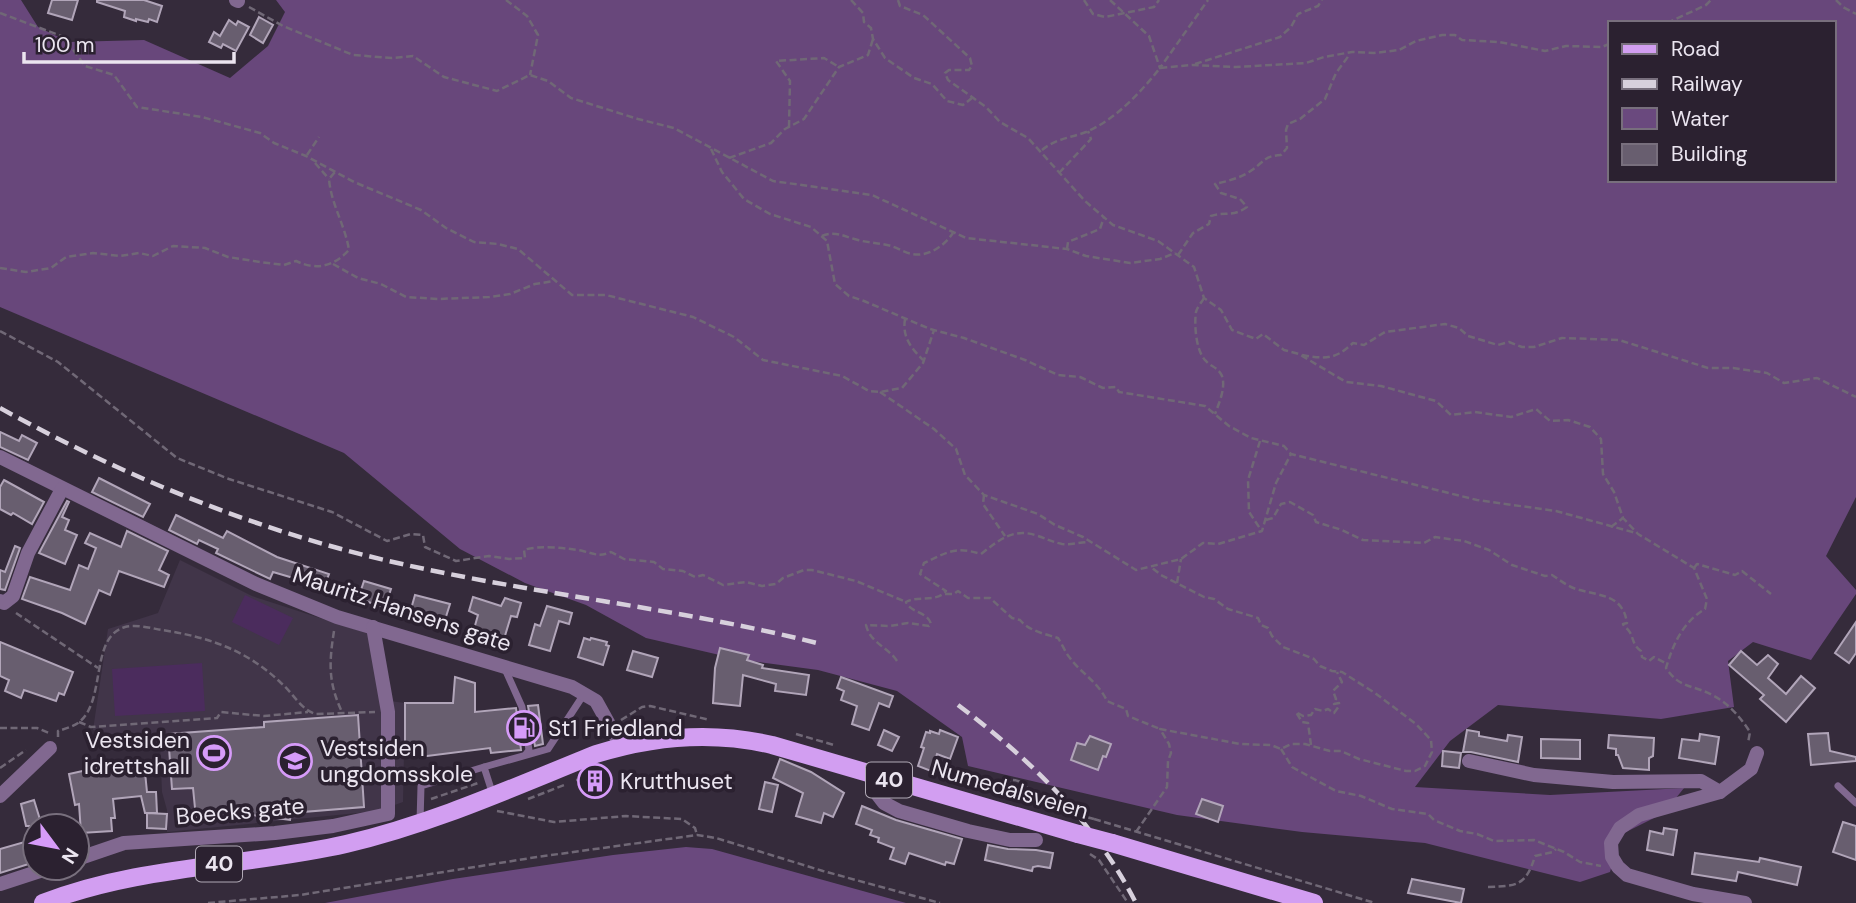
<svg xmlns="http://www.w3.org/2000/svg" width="1856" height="903" font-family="'DM Sans',sans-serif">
<rect width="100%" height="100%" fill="#352b3b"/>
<polygon fill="#413549" points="180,560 252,596 382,638 383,659 390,701 405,703 403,802 378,811 167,832 167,810 162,792 160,745 93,730 108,629 158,613"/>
<g fill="#4b2c5d">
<polygon points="245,595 293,618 279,645 232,622"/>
<polygon points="202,663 205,711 115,716 112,669"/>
</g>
<path fill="#68477b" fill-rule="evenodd" d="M0,0H21L38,27L69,42L144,40L230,78L268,46L285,12L276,0H1856V497L1826,556L1856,590V594L1811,660L1753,642L1728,661L1734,707L1661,719L1498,705L1450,741L1415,787L1550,795L1684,788L1664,813L1620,835L1610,872L1580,882L1425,843L1302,832L1177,815L968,766L962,737L897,691L818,670L737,659L646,638L586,605L525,583L460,549L344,453L0,307ZM1609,23H1833V180H1609Z"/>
<polygon fill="#6a497e" points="686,847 712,849 906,903 325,903 453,879 613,855"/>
<g fill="#685e6f" stroke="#b1a5b9" stroke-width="2">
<polygon points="52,0 78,0 72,20 48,13"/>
<polygon points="97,0 144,0 162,6 157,22 149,19 148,22 136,19 136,21 124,17 125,11 97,2"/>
<polygon points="259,17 273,25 263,43 250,35"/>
<polygon points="229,20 236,25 238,21 249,27 236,51 223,44 221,48 209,42 214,32 220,36"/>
<polygon points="0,432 19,441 22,435 37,443 28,460 0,447"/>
<polygon points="99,478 150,504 143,517 92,492"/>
<polygon points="4,480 44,502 32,524 13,513 11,515 0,509 0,487"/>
<polygon points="67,501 69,502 62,517 69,520 65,530 77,535 65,564 39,553"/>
<polygon points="176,515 223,538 227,531 277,557 329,574 324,587 273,572 270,579 216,553 218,549 199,540 197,544 169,530"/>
<polygon points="127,531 168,551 159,570 169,575 164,587 119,571 110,595 99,590 85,624 62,613 22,599 30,577 70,590 79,565 88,569 96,548 85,543 90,533 121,547"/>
<polygon points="15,546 20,548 5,590 0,589 0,570 5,572"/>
<polygon points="364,581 391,589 385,607 358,599"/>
<polygon points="415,595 450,604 444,623 431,619 430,623 409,616"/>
<polygon points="473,597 501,606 505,598 521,603 517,617 511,616 504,639 474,629 478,615 469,611"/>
<polygon points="547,606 572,613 569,624 559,621 550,651 529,645 535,624 540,626"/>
<polygon points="1856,622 1856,653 1849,663 1835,653"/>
<polygon points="584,638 590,640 591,638 607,642 606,645 609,646 603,665 578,657"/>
<polygon points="0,642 73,672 64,695 59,693 56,701 24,690 21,698 5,691 9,680 0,676"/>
<polygon points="720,648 749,655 747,660 763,665 762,668 809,675 806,695 775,691 776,684 743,675 740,706 713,703 715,668"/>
<polygon points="633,651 658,658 652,677 627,670"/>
<polygon points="1741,651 1757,665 1768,655 1778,664 1768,678 1786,694 1801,676 1815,688 1786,722 1760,699 1764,695 1729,665"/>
<polygon points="455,677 475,683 475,712 516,708 521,750 491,753 490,748 427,756 405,754 405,703 453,703"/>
<polygon points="841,677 893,696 889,707 879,703 869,730 852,724 857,706 841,700 844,691 837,688"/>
<polygon points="538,705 543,744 535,746 528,706"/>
<polygon points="358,715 364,807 291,813 290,820 253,815 196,818 193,788 172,789 168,734 264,727 264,722"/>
<polygon points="884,730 899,737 892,751 878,745"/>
<polygon points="940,730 958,737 950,759 937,754 931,771 918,766 924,748 921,747 926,732 930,733 930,731 939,734"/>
<polygon points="1467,730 1479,732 1479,736 1507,741 1508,735 1522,737 1518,762 1471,752 1463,752"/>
<polygon points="1828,733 1830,751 1856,757 1856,761 1811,765 1808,734"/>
<polygon points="1700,734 1719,737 1715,764 1679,758 1682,739 1699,741"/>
<polygon points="1609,735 1654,738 1653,756 1649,758 1649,770 1623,768 1618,755 1616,755 1616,749 1608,748"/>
<polygon points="1090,736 1111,744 1106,757 1103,756 1098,770 1071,760 1077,743 1085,745"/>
<polygon points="1541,739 1580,740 1580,759 1541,758"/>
<polygon points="1443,751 1461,753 1459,768 1442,766"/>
<polygon points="780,759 811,772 844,793 833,817 824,813 821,823 796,816 803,793 773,778"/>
<polygon points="144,762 147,792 156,792 157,813 145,813 141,796 113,799 115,818 111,818 112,831 81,833 79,804 75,805 69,774 96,768"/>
<polygon points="603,767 605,786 586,788 584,771"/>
<polygon points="765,782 778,785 772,812 759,809"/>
<polygon points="1202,799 1223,806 1218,822 1196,814"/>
<polygon points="34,800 42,826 26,826 21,804"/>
<polygon points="862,806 896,820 962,839 954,864 946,862 945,865 909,853 905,864 890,859 894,848 878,842 879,838 870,835 872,830 856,824"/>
<polygon points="147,813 167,814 166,829 147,828"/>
<polygon points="1843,822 1856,826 1856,860 1833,852"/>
<polygon points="1664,828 1677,830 1673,855 1647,850 1650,831 1663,834"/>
<polygon points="35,839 35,862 0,873 0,849"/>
<polygon points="988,845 1008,849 1036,850 1053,853 1050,868 1038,866 1033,867 1032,871 985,860"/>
<polygon points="1695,853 1759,862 1760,858 1801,867 1797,885 1738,872 1736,881 1692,874"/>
<polygon points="1412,879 1464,889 1461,903 1408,893"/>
</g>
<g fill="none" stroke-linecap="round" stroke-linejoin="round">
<g stroke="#706876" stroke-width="2.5" stroke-dasharray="7 3.5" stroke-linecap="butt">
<polyline points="506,0 527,16 538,35 530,75"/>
<polyline points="851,0 863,13 864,22 871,28 873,39 885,58 914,78 932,84 947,101 963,105 972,98"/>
<path d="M898,0L900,6L923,15L970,58L972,66L969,70H949L945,73L948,80L986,107L1000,122L1028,138L1085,201L1113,225L1158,241L1194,267L1204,298L1221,310L1232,330L1256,339L1263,334L1284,350L1299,354L1346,382L1381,386L1436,401L1451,415L1475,412L1511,417L1536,409L1550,421L1568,420L1590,427L1601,439L1603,474L1614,492L1623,518L1638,534L1694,568L1707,599L1705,609C1683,622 1673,644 1666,668C1681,690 1693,684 1714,696C1729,704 1741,718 1750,732L1748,743"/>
<polyline points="1084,0 1093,14 1105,17 1154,7 1159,0"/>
<polyline points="1110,0 1149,36 1160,68 1208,0"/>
<polyline points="1836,0 1843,7 1856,14"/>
<polyline points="249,7 283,26 353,55 392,58 413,56 444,77 497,91 530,75 548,81 571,98 638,119 674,128 773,181 872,195 966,238 1067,249 1086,256 1130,263 1160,259 1175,253"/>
<polyline points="0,13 64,37 85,66 114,75 137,107 202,117 260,133 274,143 306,156 354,182 421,210 446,228 474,242 498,244 518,249 572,295 606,295 693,317 734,337 763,360 842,376 869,391 880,392 902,388 923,363 934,330"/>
<polyline points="1667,23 1706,5 1711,0"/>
<polyline points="1195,64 1280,37 1291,27 1298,14 1318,6 1322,0"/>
<polyline points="789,127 790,81 776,61 824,58 839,67"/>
<polyline points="711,149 722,172 744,199 770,214 811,227 827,241 835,284 849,296 864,301 930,329 964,338 1025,360 1058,375 1080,377 1103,388 1116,387 1119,392 1205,406 1229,426 1251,438 1284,446 1291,454 1477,500 1556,511 1636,533"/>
<path d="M1042,150C1055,139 1070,138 1086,132C1115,120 1141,92 1160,68L1192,65L1236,67L1306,63L1324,57L1352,52L1374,53L1399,50L1416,41L1442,35H1455L1462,40L1499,42L1545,51L1566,46L1602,47L1609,44"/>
<polyline points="307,155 319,137"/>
<polyline points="729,158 771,143 785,129 804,119 839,67 868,55 873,39"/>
<polyline points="315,163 329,179"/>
<polyline points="1059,173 1091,139 1088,131"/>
<path d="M822,236C835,230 845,237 858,240C869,243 880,243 891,246C898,248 905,253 912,254C929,257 944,246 953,233"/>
<polyline points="1067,249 1068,242 1100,229 1104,217"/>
<path d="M1178,255L1193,233L1209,224L1211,216C1226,211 1231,218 1247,207L1240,199L1221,193L1215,184C1228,181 1241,178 1252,170C1265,161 1264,156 1281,155L1287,148L1286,130L1288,124L1300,119L1325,99L1336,73L1350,54"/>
<polyline points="333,264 358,278 381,284 406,297 438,299 489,297 510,294 535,284 554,281"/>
<path d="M0,268L26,272L51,268L66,257L93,253L120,256L139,253L153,256L173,246L205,248L228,257L260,262L284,265L296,261C317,271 334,266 349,250C345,225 331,204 329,179L335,172"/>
<path d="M1204,298C1202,302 1197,307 1196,312C1194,325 1196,352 1206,361C1211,367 1218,367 1222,376C1226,388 1219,403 1215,414"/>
<path d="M905,319C902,337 911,348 923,360"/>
<path d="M0,331L58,362L177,458L229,479L332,512L387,541L411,534L423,535L425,547L456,561L489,556L509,559L525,558L524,550C537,545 569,548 583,551C595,554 599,557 611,552L624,559L654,562L663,569L683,571L695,577L703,575L723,585L746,582L762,586L776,584L783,578L804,570H812L856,581L906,602"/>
<path d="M1302,355C1325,359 1335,360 1353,343L1364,345L1385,332L1445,324L1459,328L1468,336L1498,345L1509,342L1522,347H1534L1562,338L1619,340L1708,368H1733L1767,373L1784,383L1817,378L1856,397"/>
<polyline points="880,392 934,429 956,449 965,475 984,495 1038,514 1055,525 1083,537 1136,570 1181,559 1203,543 1218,544 1262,531 1276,483 1291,454"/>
<polyline points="1260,441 1248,480 1249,512 1261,530"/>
<polyline points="984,495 983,504 1005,536"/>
<path d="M1266,520L1273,518L1281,504L1290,502L1313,515L1316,522L1342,530L1363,540L1424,543L1435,537L1464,541L1489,550L1512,565L1545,576L1552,575C1560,580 1567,586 1576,589C1599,596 1623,594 1627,623L1623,624C1624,627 1627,628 1629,631C1634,638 1632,645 1641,651L1642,657L1649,661L1654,657L1667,664"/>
<polyline points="1611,527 1623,518"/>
<polyline points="1694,568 1697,564 1735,575 1742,571 1771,594"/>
<polyline points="1177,583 1181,559"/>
<path d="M945,594H954L958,591L968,598H990L1012,618L1020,620C1029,631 1045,634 1058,638C1062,644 1065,652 1070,658C1080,672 1099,683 1107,701L1126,709L1128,716L1160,729"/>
<polyline points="16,613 98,668"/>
<path d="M334,631C329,663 328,682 342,712"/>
<path d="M897,661C888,647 870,643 866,625L890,626L908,623L929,626L931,624C928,612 911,613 906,602C919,595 936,603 946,591L920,574L924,563C948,552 955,546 981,554C998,541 1012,528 1035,535C1045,538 1052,542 1062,544C1071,545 1080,542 1089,542"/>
<polyline points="621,720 642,707 650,706 710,720"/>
<polyline points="79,722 91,727 217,718 221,712 264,716 308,712"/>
<polyline points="0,728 37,728 49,733"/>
<polyline points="796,734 834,745"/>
<path d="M58,737V731C64,729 72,727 78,723C107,702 89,637 125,627C136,624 150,628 162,630C208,637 247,650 281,683C293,693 301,710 316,714L375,712"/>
<polyline points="1311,745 1308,723 1302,722 1296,712 1303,716 1311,715 1315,709 1323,711 1328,709 1334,713 1339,706 1339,703 1334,704 1336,699 1333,691 1342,682 1337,672"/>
<polyline points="1281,749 1292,767 1336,791 1361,796 1392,809 1428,814 1434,820 1460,831 1477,834 1494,841 1534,840 1564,852 1580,862 1601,866"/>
<polyline points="0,768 26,750"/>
<polyline points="576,780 584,779"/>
<path d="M997,793L1011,780C1020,780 1027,784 1029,794"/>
<polyline points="431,799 478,783"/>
<polyline points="528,799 567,784"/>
<polyline points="1028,802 1057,809"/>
<polyline points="497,811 554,822 626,816 682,819 695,828 697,835"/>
<polyline points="1094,819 1375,903"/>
<polyline points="1136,832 1167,787 1168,761 1171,753 1169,744 1160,729 1240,744 1271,745 1281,749 1291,744 1305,744 1330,751 1341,751 1359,759 1406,771 1415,771 1425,766 1432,752 1431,740 1416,724 1375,693 1342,672 1332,671 1320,666 1314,659 1283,647 1272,636 1268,628 1261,625 1258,618 1228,609 1214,599 1204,597 1161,575 1151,567"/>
<polyline points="1090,854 1099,860 1128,903"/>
<path d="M1488,887C1517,886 1526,886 1535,856L1553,852L1556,849"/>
<polyline points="208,903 300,895 537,857 697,835 716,838 823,871 940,903"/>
</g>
<g stroke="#816890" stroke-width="7">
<polyline points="505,669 522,707 529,750 526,754"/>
<polyline points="1838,786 1856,803"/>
<polyline points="493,795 484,767 548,749 584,694"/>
<polyline points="420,822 421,786 484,767"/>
</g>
<g stroke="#816890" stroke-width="14">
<polyline points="236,0 238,1"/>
<polyline points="0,457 256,584 337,617 572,687 596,701 621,746"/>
<polyline points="0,601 4,603 13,596 28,553 62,489"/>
<polyline points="1469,761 1534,775 1613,782 1701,781 1720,792"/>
<polyline points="877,776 874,790 884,803 899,811 968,831 1010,840 1036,840"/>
<polyline points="0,796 50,748"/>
<polyline points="77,859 124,843 275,833 333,826 388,814 388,712 373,627"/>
<polyline points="0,884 49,868"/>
<polyline points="1745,903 1693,894 1627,875 1618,867 1612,857 1611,843 1620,828 1639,815 1720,792 1751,769 1757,753"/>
</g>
<g stroke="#d29ef1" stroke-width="18">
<polyline points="1112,843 1314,903"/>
<path d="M43,903C140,865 245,867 346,844C432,824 514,787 596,754C654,736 713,731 772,745L1078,834"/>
</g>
<g stroke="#d7d0dc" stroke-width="4.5" stroke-dasharray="14 7" stroke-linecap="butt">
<path d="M0,408C116,472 240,524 368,556C517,593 672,606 821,644"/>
<path d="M958,705C1031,760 1094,821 1136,903"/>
</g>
<polyline stroke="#706876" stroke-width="2.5" stroke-dasharray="7 3.5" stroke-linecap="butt" points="1057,809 1094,819"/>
<polyline stroke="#d29ef1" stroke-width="18" points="1078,834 1112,843"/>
</g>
<defs>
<g id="fuel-ring" transform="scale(1.75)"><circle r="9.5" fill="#2b2130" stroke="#d69bf9" stroke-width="1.5"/><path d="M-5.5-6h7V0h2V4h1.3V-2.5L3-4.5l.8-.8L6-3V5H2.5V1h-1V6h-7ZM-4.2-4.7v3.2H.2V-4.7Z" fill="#d69bf9"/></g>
<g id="stadium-ring" transform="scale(1.75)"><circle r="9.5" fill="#2b2130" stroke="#d69bf9" stroke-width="1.5"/><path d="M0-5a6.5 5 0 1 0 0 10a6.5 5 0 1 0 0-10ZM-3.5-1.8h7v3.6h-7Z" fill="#d69bf9"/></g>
<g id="school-ring" transform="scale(1.75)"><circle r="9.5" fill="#2b2130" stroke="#d69bf9" stroke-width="1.5"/><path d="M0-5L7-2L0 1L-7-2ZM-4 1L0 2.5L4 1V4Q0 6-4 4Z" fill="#d69bf9"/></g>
<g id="building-ring" transform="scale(1.75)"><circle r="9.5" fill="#2b2130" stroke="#d69bf9" stroke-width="1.5"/><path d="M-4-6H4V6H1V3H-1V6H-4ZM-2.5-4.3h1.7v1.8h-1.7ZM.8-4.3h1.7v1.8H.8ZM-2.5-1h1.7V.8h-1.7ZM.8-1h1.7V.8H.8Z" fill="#d69bf9"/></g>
</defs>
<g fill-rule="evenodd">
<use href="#fuel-ring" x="524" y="728"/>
<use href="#stadium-ring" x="214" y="753"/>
<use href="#school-ring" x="295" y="761"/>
<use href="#building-ring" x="595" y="781"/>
</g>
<g text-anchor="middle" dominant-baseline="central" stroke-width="7" stroke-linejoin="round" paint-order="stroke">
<g fill="#2b2130" stroke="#b1aab6" stroke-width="2">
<rect x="866" y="762.5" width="46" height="35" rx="5"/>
<rect x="196" y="846.5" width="46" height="35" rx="5"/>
</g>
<g font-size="21" font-weight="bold" fill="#ebe5f0">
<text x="889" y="780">40</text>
<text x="219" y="864">40</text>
</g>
<g font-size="23" fill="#ebe5f0" stroke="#2b2130">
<text transform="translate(402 609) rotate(18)">Mauritz Hansens gate</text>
<text transform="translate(1010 789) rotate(16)">Numedalsveien</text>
<text transform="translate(240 811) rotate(-5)">Boecks gate</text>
</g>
<g font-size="23" fill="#ebe5f0" stroke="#2b2130" text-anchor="start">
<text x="548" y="728">St1 Friedland</text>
<text x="190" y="740" text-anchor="end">Vestsiden<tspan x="190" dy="26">idrettshall</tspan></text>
<text x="320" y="748">Vestsiden<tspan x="320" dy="26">ungdomsskole</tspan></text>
<text x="620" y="781">Krutthuset</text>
</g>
</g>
<rect x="1608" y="21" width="228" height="161" fill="#2b2130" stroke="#786f7d" stroke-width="2"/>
<rect x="1622" y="44" width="35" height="10" fill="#d29ef1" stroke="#786f7d" stroke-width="2"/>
<text x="1671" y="56" font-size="21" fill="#ebe5f0">Road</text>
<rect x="1622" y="79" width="35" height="10" fill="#d7d0dc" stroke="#786f7d" stroke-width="2"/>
<text x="1671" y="91" font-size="21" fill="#ebe5f0">Railway</text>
<rect x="1622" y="108" width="35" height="21" fill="#6a497e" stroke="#786f7d" stroke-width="2"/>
<text x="1671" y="126" font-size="21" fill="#ebe5f0">Water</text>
<rect x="1622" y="144" width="35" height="21" fill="#685e6f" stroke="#786f7d" stroke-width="2"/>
<text x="1671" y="161" font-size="21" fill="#ebe5f0">Building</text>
<g transform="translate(56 847) rotate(122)"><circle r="33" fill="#2b2130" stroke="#786f7d" stroke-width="2"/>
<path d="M0-5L12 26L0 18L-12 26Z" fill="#d69bf9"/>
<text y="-10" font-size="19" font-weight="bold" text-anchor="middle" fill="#ebe5f0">N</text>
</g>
<path d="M24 52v10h210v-10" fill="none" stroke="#ebe5f0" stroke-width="3.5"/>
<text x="35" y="52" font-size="21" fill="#ebe5f0" stroke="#2b2130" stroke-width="5" paint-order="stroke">100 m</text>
</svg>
